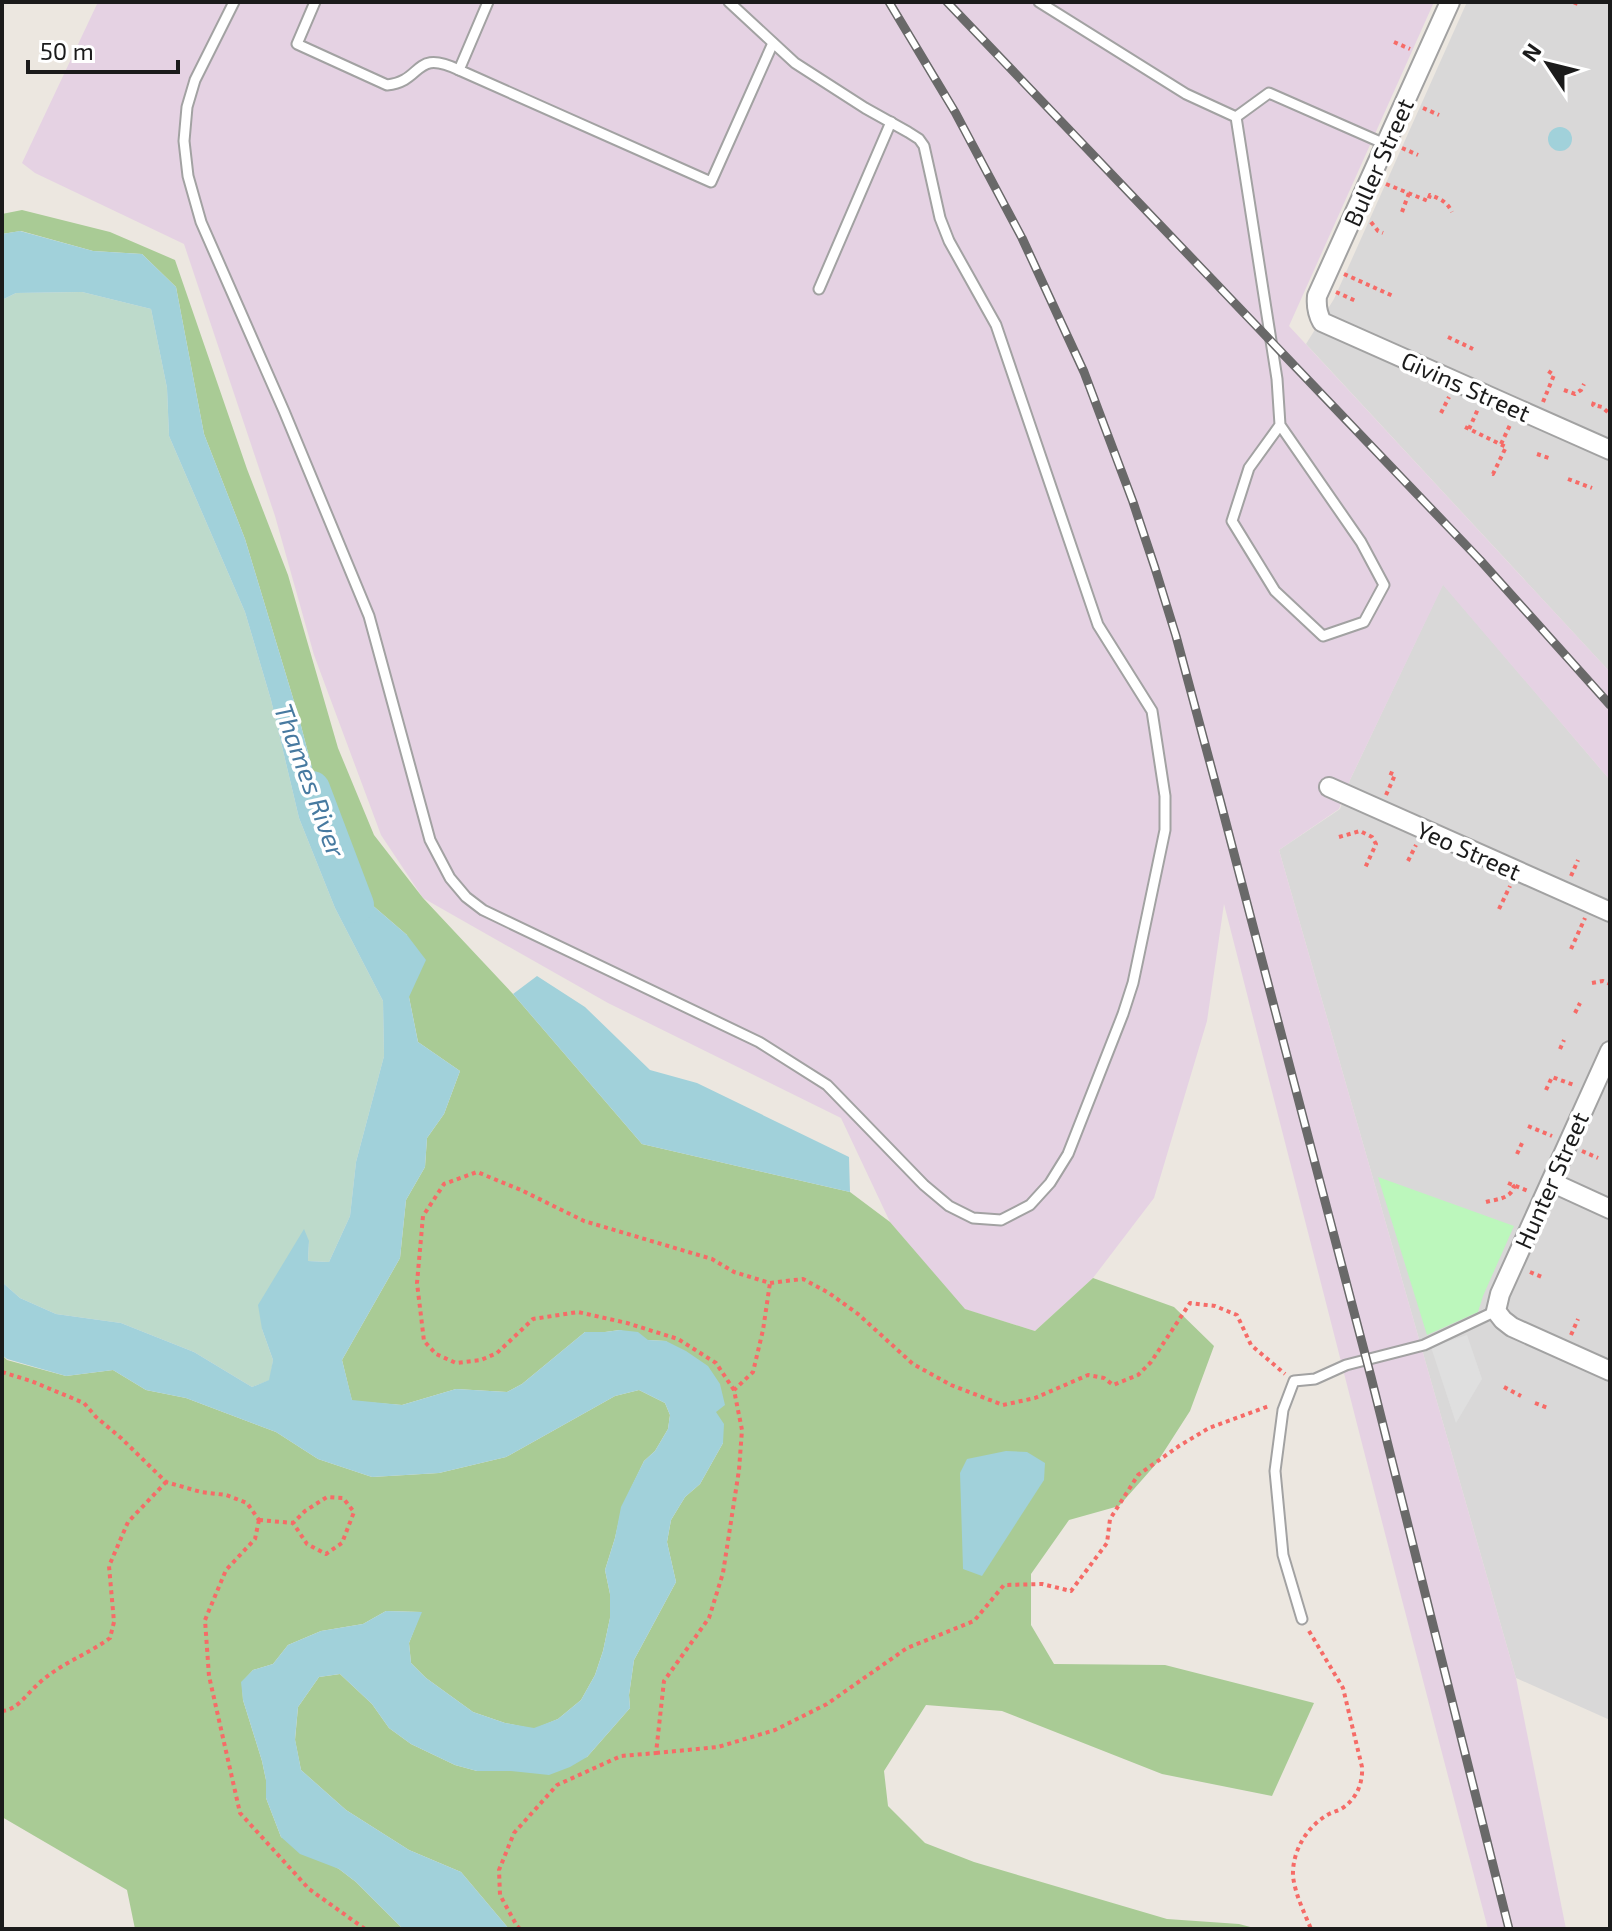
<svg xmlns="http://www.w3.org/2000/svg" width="1612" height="1931" font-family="'Exo 2',sans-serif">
<rect width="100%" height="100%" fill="#ece7e0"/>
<g fill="#d9d8d8">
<polygon points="1467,2 1610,2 1610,672 1306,344 1334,299"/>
<polygon points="1443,584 1610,780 1610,1720 1516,1678 1279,850 1340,809 1350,780"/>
</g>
<polygon fill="#e5d2e3" points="98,2 1434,2 1289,326 1610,672 1610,780 1443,585 1350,780 1339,809 1279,850 1516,1678 1566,1929 1488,1929 1402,1600 1224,904 1207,1021 1154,1198 1093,1278 1035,1331 964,1309 890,1222 841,1118 608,1003 423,898 381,835 314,655 275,516 184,244 35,173 22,163"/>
<g fill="#a9cb95">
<polygon points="22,210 110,232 175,260 247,469 288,575 338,748 374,835 423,898 513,994 642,1144 850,1192 890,1222 965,1309 1035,1331 1093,1278 1174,1307 1214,1346 1190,1411 1156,1464 1119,1506 1069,1520 1031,1574 1031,1625 1054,1664 1165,1665 1314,1703 1272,1796 1162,1774 1002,1711 926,1705 884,1771 888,1806 925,1843 974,1862 1167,1919 1239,1924 1258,1929 509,1929 461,1872 409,1850 346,1810 301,1770 295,1740 298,1707 319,1677 340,1674 372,1704 389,1728 411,1744 455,1765 477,1771 511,1771 587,1757 630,1708 629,1695 634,1660 676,1582 667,1542 671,1520 685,1497 700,1484 723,1443 666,1341 647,1340 620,1330 605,1332 585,1332 522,1384 507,1392 456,1389 402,1405 352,1401 342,1360 400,1258 406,1200 425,1167 427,1138 444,1114 460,1071 418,1042 409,997 407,935 371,904 334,852 299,718 245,539 204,434 176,287 142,254 93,251 21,231 2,234 2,214"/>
<polygon points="2,1355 7,1360 66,1376 113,1370 146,1390 186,1398 276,1432 318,1459 372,1477 439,1473 506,1457 615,1396 639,1390 665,1403 670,1415 668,1429 655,1451 644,1461 622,1507 615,1538 605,1570 610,1594 610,1618 603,1651 595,1675 581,1700 558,1719 534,1729 505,1723 473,1712 426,1678 411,1663 409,1643 421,1612 386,1611 363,1624 321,1631 288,1645 273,1664 253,1670 242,1682 243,1700 262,1761 266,1780 266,1798 281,1837 339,1869 356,1882 403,1929 135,1929 127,1890 2,1817"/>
</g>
<polygon fill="#bddacb" points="82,292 151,309 167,388 169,436 245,612 271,700 299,818 335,908 383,1001 384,1056 356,1162 350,1216 329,1262 308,1261 309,1241 262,1329 273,1360 270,1380 252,1387 194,1352 121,1323 56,1314 20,1298 2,1282 2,300 16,293"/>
<polygon fill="#bcf7bc" points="1378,1177 1514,1226 1483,1296 1478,1312 1427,1335"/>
<polygon fill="#dfdfdf" points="1467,1335 1482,1379 1456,1423 1431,1347"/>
<g fill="#a1d1da">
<circle cx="1560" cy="139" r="12"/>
<polygon points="20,231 93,251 142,254 176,287 204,434 245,539 299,718 334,852 371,904 407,935 426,960 409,997 418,1042 460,1071 444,1114 427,1138 425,1167 406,1200 400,1258 342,1360 352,1400 402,1405 456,1389 507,1392 522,1384 585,1332 605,1332 620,1330 638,1332 648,1340 666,1341 686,1351 708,1366 720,1384 725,1405 716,1412 724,1424 723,1443 700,1484 685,1497 671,1520 667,1542 676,1582 634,1660 629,1695 630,1708 587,1757 570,1767 549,1775 511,1771 477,1771 455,1765 411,1744 389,1728 372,1704 340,1674 319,1677 298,1707 295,1739 301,1770 346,1810 409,1850 461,1872 509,1929 403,1929 356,1882 339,1869 300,1854 281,1837 266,1798 266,1780 262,1761 243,1700 241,1682 253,1670 273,1664 288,1645 321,1631 363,1624 386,1611 422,1612 409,1643 411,1663 426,1678 473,1712 505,1723 534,1728 558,1719 581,1700 595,1675 603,1651 610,1618 610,1594 605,1570 615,1538 621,1507 644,1461 655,1451 668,1429 670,1415 665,1403 639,1390 615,1396 506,1457 439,1473 372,1477 318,1459 276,1432 186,1398 146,1390 113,1370 66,1376 7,1359 2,1355 2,1282 20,1298 56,1314 121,1323 194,1352 252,1387 269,1380 273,1360 262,1329 258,1305 304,1229 309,1241 308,1261 329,1262 350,1216 356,1162 384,1056 383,1001 335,908 299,818 271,700 245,612 169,436 167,388 151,309 82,292 16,293 2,300 2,234"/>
<polygon points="537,976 585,1007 650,1070 697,1083 849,1157 850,1192 642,1144 513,994"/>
<polygon points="1006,1451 1027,1452 1045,1463 1044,1480 982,1576 963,1569 960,1473 967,1459"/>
</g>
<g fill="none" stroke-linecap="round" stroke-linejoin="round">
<polyline stroke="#a1d1da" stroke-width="36" points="312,789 356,905"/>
<g stroke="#a2a2a2" stroke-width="13">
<g id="lane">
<polyline points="234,2 195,80 187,107 184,141 188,176 201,222 284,411 369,616 430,840 450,878 466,897 483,910 759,1042 827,1085 924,1185 949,1206 973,1218 1001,1220 1030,1205 1050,1183 1068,1154 1123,1014 1133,983 1165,830 1165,796 1152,711 1098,625 996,325 949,241 940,218 924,146 919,139 908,132 865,108 795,63 729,2"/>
<path d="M315,2L297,44L387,85C424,81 413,48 459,70"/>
<polyline points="488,2 459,70 711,182 773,43"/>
<polyline points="1039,2 1186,94 1236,117 1277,379 1280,425 1361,542 1384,585 1364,622 1323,636 1275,591 1232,521 1249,468 1280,425"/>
<polyline points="1236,117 1269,93 1385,144"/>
<polyline points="819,289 891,122"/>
<polyline points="1302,1619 1283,1555 1275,1471 1283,1410 1294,1381 1315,1379 1346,1365 1424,1345 1496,1311"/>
</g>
</g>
<g stroke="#a2a2a2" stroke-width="22">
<g id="street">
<path d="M1450,2L1317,296C1316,306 1317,313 1322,322L1610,450"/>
<polyline points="1329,787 1610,912"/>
<polyline points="1610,1051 1500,1294 1496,1311 1503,1320 1512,1327 1610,1371"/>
<polyline points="1551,1182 1610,1209"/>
</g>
</g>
<g stroke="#f66b67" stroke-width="4" stroke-dasharray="4 4" stroke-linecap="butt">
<polyline points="1575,5 1576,2"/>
<polyline points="1394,42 1410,49"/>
<polyline points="1423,108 1439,115"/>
<polyline points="1402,148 1418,155"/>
<path d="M1386,184L1428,201L1430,195C1441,199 1447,202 1452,212"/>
<polyline points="1402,212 1409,193"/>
<polyline points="1371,222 1378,231 1383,233"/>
<polyline points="1344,274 1393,296"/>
<polyline points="1336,292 1356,301"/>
<polyline points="1448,337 1473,349"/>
<polyline points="1564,390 1575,394 1581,390 1584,384"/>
<polyline points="1543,402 1554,375 1548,371"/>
<polyline points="1594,402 1593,405 1602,407 1610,414"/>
<polyline points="1441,413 1449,397"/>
<polyline points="1465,427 1506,447 1493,474 1491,473"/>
<polyline points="1469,429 1478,409"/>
<polyline points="1501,444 1510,425"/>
<polyline points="1537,454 1549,458"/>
<polyline points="1568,479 1592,488"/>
<polyline points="1386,795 1395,775 1388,772"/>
<polyline points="1339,837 1360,831 1372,837 1376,844 1365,868"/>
<polyline points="1408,861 1416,845"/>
<polyline points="1571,876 1578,860"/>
<polyline points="1499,909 1510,886"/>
<polyline points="1571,949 1585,918"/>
<polyline points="1592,983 1603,981 1610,984"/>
<polyline points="1575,1013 1580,1003"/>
<polyline points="1560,1049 1564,1040"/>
<polyline points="1546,1090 1552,1077 1574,1085"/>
<polyline points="1528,1126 1552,1136"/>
<polyline points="1582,1151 1598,1158"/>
<polyline points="1517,1154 1523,1141"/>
<polyline points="1508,1183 1528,1191"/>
<path d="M1486,1202C1497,1199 1510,1199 1514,1187L1512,1184"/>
<polyline points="1530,1272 1542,1277"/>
<polyline points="1571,1335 1578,1319"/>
<polyline points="2,1372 31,1381 84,1403 96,1417 121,1438 166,1482 201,1492 226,1495 247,1503 259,1520"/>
<polyline points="1504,1387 1521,1396"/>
<polyline points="734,1390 716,1363 678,1339 627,1323 578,1312 533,1319 497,1353 481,1360 456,1363 436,1354 424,1341 417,1283 423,1216 444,1184 477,1172 521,1190 584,1221 712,1259 734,1272 770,1283 803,1279 829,1293 858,1314 913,1364 951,1385 1003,1405 1035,1398 1088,1375 1104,1378 1113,1385 1138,1375 1151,1362 1190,1303 1215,1306 1237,1315 1251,1345 1285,1374"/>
<polyline points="1535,1403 1548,1408"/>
<polyline points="259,1520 255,1539 226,1570 205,1620 209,1676 240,1813 309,1889 365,1929"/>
<polyline points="259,1520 293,1523 307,1544 326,1554 342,1543 354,1512 343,1498 327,1497 305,1511 293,1523"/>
<path d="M1309,1631L1343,1688L1362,1767C1363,1784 1356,1800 1341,1809C1337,1811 1333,1812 1329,1814C1307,1826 1292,1851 1293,1876C1295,1894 1304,1912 1311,1929"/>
<path d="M2,1711C17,1710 26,1695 36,1686C57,1665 87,1655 110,1638L114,1622L109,1566L128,1522L166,1482"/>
<polyline points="656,1753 718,1747 775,1730 827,1704 907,1648 974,1621 1004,1585 1042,1584 1071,1591 1107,1543 1110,1519 1138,1475 1179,1446 1209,1428 1269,1406"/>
<polyline points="520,1929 517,1926 500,1895 499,1870 514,1833 557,1785 621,1756 656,1753 664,1681 709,1618 723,1573 739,1470 742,1430 734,1390 753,1372 763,1330 770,1283"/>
</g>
<use href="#lane" stroke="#fff" stroke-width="9"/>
<use href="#street" stroke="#fff" stroke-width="18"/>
<g stroke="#696969" stroke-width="9">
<g id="rail">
<polyline points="889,2 955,112 1022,238 1084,372 1133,502 1155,568 1176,636 1220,800 1371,1377 1509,1929"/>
<polyline points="947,2 1480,560 1610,705"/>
</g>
</g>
<use href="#rail" stroke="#fff" stroke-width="6" stroke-dasharray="18" stroke-linecap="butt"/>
</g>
<g text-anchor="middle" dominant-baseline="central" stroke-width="7" stroke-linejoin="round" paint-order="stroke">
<g font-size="24" fill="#1b1b1b" stroke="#fff">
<text transform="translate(1378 162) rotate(-66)">Buller Street</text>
<text transform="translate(1466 386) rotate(24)">Givins Street</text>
<text transform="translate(1469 850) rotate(24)">Yeo Street</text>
<text transform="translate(1551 1180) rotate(-66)">Hunter Street</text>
</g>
<g font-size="26" font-style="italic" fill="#477aa0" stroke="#fff">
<text transform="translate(311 780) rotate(70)">Thames River</text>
</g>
</g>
<rect width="1612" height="1931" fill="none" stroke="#1b1b1b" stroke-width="8"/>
<g transform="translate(1548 64) rotate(305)" stroke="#ffffff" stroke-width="6" paint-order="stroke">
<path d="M0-6L14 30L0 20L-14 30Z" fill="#1b1b1b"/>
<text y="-12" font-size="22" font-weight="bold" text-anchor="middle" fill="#1b1b1b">N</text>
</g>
<path d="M28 60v12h150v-12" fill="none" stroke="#1b1b1b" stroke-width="4"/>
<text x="40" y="60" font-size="24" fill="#1b1b1b" stroke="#ffffff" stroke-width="6" paint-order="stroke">50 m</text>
</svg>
